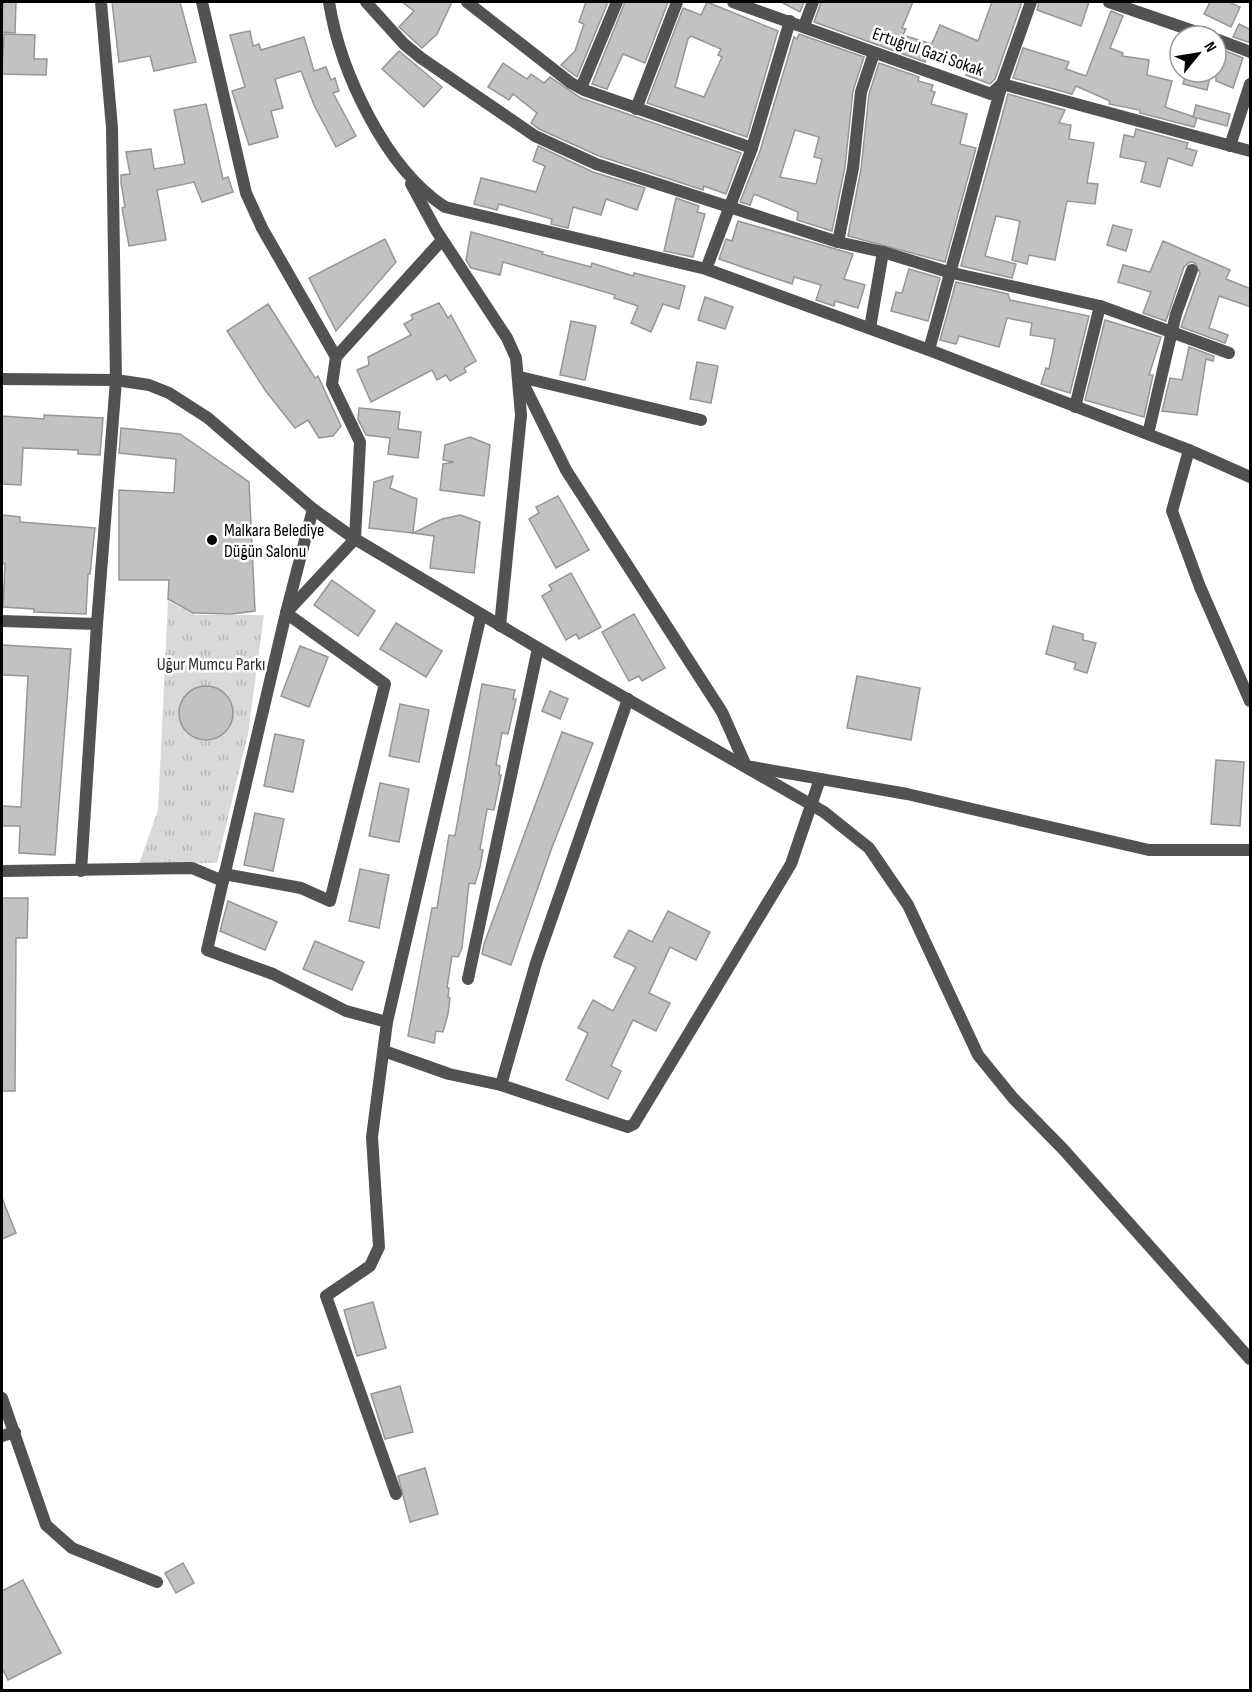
<svg xmlns="http://www.w3.org/2000/svg" width="1252" height="1692" font-family="'Sofia Sans Condensed',sans-serif">
<defs>
<pattern id="grass-tufts" width="24" height="20" patternUnits="userSpaceOnUse" patternTransform="scale(1.5)"><rect width="24" height="20" fill="#d9d9d9"/><path d="M3 7l-1-3M5 7V3M7 7l1-3M15 17l-1-3M17 17v-4M19 17l1-3" fill="none" stroke="#b8b8b8"/></pattern>
</defs>
<rect width="100%" height="100%" fill="#fff"/>
<polygon fill="url(#grass-tufts)" points="168,601 195,615 264,615 248,734 217,863 139,864 158,810"/>
<g fill="#c2c2c2" stroke="#969696" stroke-width="1.5" fill-rule="evenodd">
<polygon points="3,2 16,2 15,33 2,32"/>
<polygon points="112,2 180,2 196,62 154,71 150,56 119,62"/>
<polygon points="402,2 452,2 437,34 422,48 399,27 414,11"/>
<polygon points="586,2 608,2 577,77 561,65 575,51 584,24 579,22"/>
<polygon points="625,2 668,2 645,63 623,54 607,89 592,84"/>
<path d="M707,2L778,31L747,137L647,103L683,8L701,15ZM691,36L721,49L718,55L722,57L704,97L675,87L688,39Z"/>
<polygon points="781,2 804,2 800,12"/>
<polygon points="821,2 913,2 902,28 906,29 903,35 931,44 925,62 814,22"/>
<polygon points="992,2 1022,2 995,79 990,84 966,75 969,69 928,52 940,25 978,41"/>
<polygon points="1039,2 1089,2 1081,26 1037,10"/>
<polygon points="1210,2 1229,2 1240,7 1231,27 1204,14"/>
<polygon points="1111,11 1123,16 1110,48 1123,53 1122,56 1149,60 1147,75 1172,81 1165,107 1197,118 1194,127 1140,113 1140,110 1109,104 1110,101 1076,86 1072,94 1013,78 1023,48 1069,62 1066,69 1086,76"/>
<polygon points="1239,24 1251,30 1251,43 1233,37"/>
<polygon points="250,31 253,46 259,44 261,50 304,37 314,71 326,67 331,80 335,78 339,91 333,93 356,136 336,147 314,105 301,71 275,79 283,108 271,111 278,137 249,145 232,91 245,87 230,35"/>
<polygon points="4,34 35,35 34,59 47,59 46,75 2,74"/>
<path d="M799,34L864,57L853,91L845,167L832,231L797,220L798,212L754,194L750,205L740,202L760,151L794,37L797,39ZM795,130L819,137L814,157L822,159L816,184L780,177Z"/>
<polygon points="399,51 442,87 424,107 382,69"/>
<polygon points="1226,51 1243,58 1233,88 1216,81 1216,60 1219,52 1224,54"/>
<polygon points="503,63 527,79 531,74 544,83 550,77 581,98 741,153 726,194 704,186 703,190 599,156 539,129 531,123 537,113 513,94 509,100 488,87"/>
<polygon points="879,63 919,77 918,81 933,85 931,91 935,92 931,104 967,114 960,144 976,148 945,262 848,236 861,169 869,94"/>
<polygon points="1186,72 1211,72 1207,90 1183,84"/>
<polygon points="1008,94 1065,110 1059,123 1071,125 1069,139 1094,143 1087,183 1098,184 1095,204 1067,201 1055,260 1029,255 1027,264 1012,260 1020,221 996,216 985,256 1016,264 1012,278 961,266"/>
<polygon points="206,104 223,179 228,177 233,192 202,202 194,182 157,190 166,240 129,246 122,208 125,207 121,183 121,175 130,174 126,152 151,149 154,169 185,164 174,110"/>
<polygon points="1196,105 1230,114 1227,126 1193,117"/>
<polygon points="1136,129 1188,143 1186,148 1197,151 1192,166 1168,158 1160,187 1141,182 1146,162 1120,157 1124,135 1134,137"/>
<polygon points="538,146 593,172 645,188 637,210 606,199 601,215 573,207 568,228 551,224 552,219 499,204 497,210 474,204 481,178 536,192 545,166 533,161"/>
<polygon points="676,198 699,206 697,212 705,214 693,257 664,251"/>
<polygon points="738,221 853,254 844,279 865,285 858,308 835,301 834,306 816,300 821,285 794,277 792,284 719,259 726,239 732,241"/>
<polygon points="1113,225 1132,230 1126,251 1107,245"/>
<polygon points="471,232 543,252 542,254 591,267 592,263 633,276 634,273 685,286 679,309 663,304 651,332 631,323 638,306 614,298 615,295 503,262 500,275 471,268 466,260"/>
<polygon points="385,239 396,262 336,331 309,278"/>
<polygon points="1163,241 1230,270 1226,279 1251,289 1251,307 1219,296 1209,328 1228,335 1225,343 1181,327 1200,273 1195,263 1190,262 1184,267 1166,321 1143,313 1151,292 1118,282 1123,265 1150,272"/>
<polygon points="909,269 940,278 928,321 891,311 896,292 902,293"/>
<polygon points="956,282 1008,294 1010,300 1089,316 1070,393 1041,384 1046,368 1049,369 1055,339 1030,335 1032,323 1007,318 999,347 959,336 956,344 940,340"/>
<polygon points="705,297 733,307 725,329 698,320"/>
<polygon points="439,303 448,318 451,315 476,361 464,368 466,372 450,381 446,375 437,380 432,370 371,402 357,370 369,365 368,357 411,335 404,324 413,319 411,315"/>
<polygon points="268,304 315,378 318,376 341,426 333,436 319,438 308,420 295,428 265,390 227,331"/>
<polygon points="1105,320 1161,337 1149,375 1153,375 1144,417 1085,400"/>
<polygon points="571,321 596,326 585,380 560,375"/>
<polygon points="1189,347 1214,356 1213,361 1206,359 1197,415 1162,411 1170,378 1182,380"/>
<polygon points="697,362 718,366 711,403 690,399"/>
<polygon points="359,408 400,412 398,429 421,432 418,458 388,454 390,438 366,435 358,419"/>
<polygon points="44,415 103,418 100,455 78,454 78,450 23,448 21,485 2,484 2,416 44,419"/>
<polygon points="121,428 180,434 249,482 255,611 232,614 193,613 168,599 169,580 119,580 119,490 174,493 176,459 119,453"/>
<polygon points="470,437 490,445 484,496 440,490 443,464 454,462 443,460 445,445"/>
<polygon points="393,476 390,488 417,499 413,533 369,528 374,482"/>
<polygon points="558,496 589,550 556,568 529,519 539,513 536,507"/>
<polygon points="2,515 20,517 20,522 95,528 90,574 88,574 86,614 34,612 34,609 3,607 5,564 2,563"/>
<polygon points="460,515 480,522 474,573 430,568 434,536 413,533 442,519"/>
<polygon points="571,573 601,627 579,639 576,634 566,640 542,596 552,590 549,585"/>
<polygon points="332,580 375,611 358,636 314,605"/>
<polygon points="634,614 665,668 642,681 639,676 629,681 602,632"/>
<polygon points="396,623 442,651 426,677 380,649"/>
<polygon points="1053,626 1083,634 1083,640 1096,643 1087,673 1074,669 1076,663 1046,654"/>
<polygon points="2,645 71,649 55,855 19,853 20,826 2,826 2,806 21,807 28,676 2,675"/>
<polygon points="300,646 328,657 309,707 281,696"/>
<polygon points="857,676 920,688 911,740 847,728"/>
<polygon points="482,684 515,690 513,699 516,699 508,734 502,733 496,765 500,766 499,775 501,775 494,810 487,809 480,849 483,850 480,867 475,884 469,883 462,948 458,957 452,956 447,988 449,988 448,997 450,998 448,1014 443,1032 436,1031 434,1043 408,1036 432,908 437,908 449,835 455,836"/>
<circle cx="206" cy="713" r="27"/>
<polygon points="550,691 568,699 560,719 542,711"/>
<polygon points="400,704 429,710 419,762 389,756"/>
<polygon points="562,732 593,743 551,850 511,965 482,954 484,944"/>
<polygon points="275,734 304,740 293,792 264,786"/>
<polygon points="1216,760 1244,762 1240,826 1211,824"/>
<polygon points="380,783 409,789 399,842 369,836"/>
<polygon points="255,813 284,819 273,871 244,865"/>
<polygon points="360,869 389,875 379,928 349,921"/>
<polygon points="2,898 28,898 27,938 16,938 15,1091 2,1091"/>
<polygon points="228,901 277,922 265,950 220,931"/>
<polygon points="668,911 710,932 696,960 670,947 649,993 670,1003 656,1031 633,1020 611,1066 621,1071 608,1099 566,1080 588,1033 578,1028 593,1000 613,1011 636,967 614,957 629,930 652,942"/>
<polygon points="315,941 364,962 352,990 303,969"/>
<polygon points="2,1198 16,1233 2,1239"/>
<polygon points="373,1302 386,1348 357,1356 344,1310"/>
<polygon points="400,1386 413,1432 385,1439 371,1394"/>
<polygon points="425,1468 438,1514 410,1522 398,1476"/>
<polygon points="183,1563 194,1583 176,1593 165,1573"/>
<polygon points="23,1580 61,1653 8,1680 2,1668 2,1591"/>
</g>
<g fill="none" stroke-linecap="round" stroke-linejoin="round">
<g stroke="#525252" stroke-width="12">
<polyline points="202,2 246,193 262,228 336,357"/>
<path d="M329,2C340,71 385,168 445,207L706,269L929,350L1189,450L1250,477"/>
<polyline points="366,2 404,44 421,58 535,136 596,164 838,242 883,252 948,272 1100,306 1229,353"/>
<polyline points="467,2 571,83 584,90 752,148"/>
<polyline points="733,2 991,94 1002,84 1250,151"/>
<polyline points="1109,2 1208,36"/>
<polyline points="804,26 813,2"/>
<polyline points="1216,39 1250,52"/>
<polyline points="581,88 617,2"/>
<polyline points="636,109 677,2"/>
<polyline points="1230,146 1250,84"/>
<polyline points="411,184 436,230 507,338 516,358 521,415 500,626"/>
<polyline points="838,242 853,168 861,92 874,53"/>
<polyline points="706,269 752,148 790,21"/>
<polyline points="870,328 883,252"/>
<polyline points="929,350 1002,84 1031,2"/>
<polyline points="520,377 566,470 722,712 746,766 907,794 1149,850 1250,850"/>
<polyline points="520,377 701,420"/>
<polyline points="2,379 116,380 149,385 169,393 208,418 313,509 355,539 538,648 824,812 869,848 908,905 978,1055 1013,1098 1063,1149 1250,1359"/>
<polyline points="1075,407 1100,306"/>
<polyline points="1148,434 1176,314 1192,270"/>
<polyline points="1189,450 1172,511 1200,587 1250,701"/>
<polyline points="2,621 97,624 116,380 112,128 101,2"/>
<polyline points="2,871 192,868 223,881 207,950 273,974 346,1011 387,1022"/>
<polyline points="81,871 97,624"/>
<polyline points="224,874 301,888 330,901 385,684 286,613 313,509"/>
<polyline points="223,881 286,613 355,539 360,442 332,384 336,357 442,240"/>
<polyline points="468,979 538,648"/>
<polyline points="384,1051 449,1074 501,1085 628,1127 634,1124 791,864 820,779"/>
<polyline points="501,1085 536,963 628,699"/>
<polyline points="2,1398 46,1525 72,1548 157,1582"/>
<polyline points="2,1436 15,1432"/>
<polyline points="396,1494 326,1296 370,1266 379,1247 372,1137 387,1022 481,615"/>
</g>
</g>
<circle fill="#000" stroke="#fff" stroke-width="2" cx="212" cy="540" r="6"/>
<g text-anchor="middle" dominant-baseline="central" stroke-width="5" stroke-linejoin="round" paint-order="stroke">
<g font-size="18" fill="#000" stroke="#fff">
<text transform="translate(928 52) rotate(19)">Ertuğrul Gazi Sokak</text>
</g>
<g font-size="18" fill="#000" stroke="#fff" text-anchor="start">
<text x="224" y="530">Malkara Belediye<tspan x="224" dy="21">Düğün Salonu</tspan></text>
</g>
<g font-size="18" fill="#303030" stroke="#fff">
<text x="211" y="664">Uğur Mumcu Parkı</text>
</g>
</g>
<rect width="1252" height="1692" fill="none" stroke="#000000" stroke-width="6"/>
<g transform="translate(1198 54) rotate(60)"><circle r="28" fill="#ffffff" stroke="#999999" stroke-width="1.5"/>
<path d="M0-4.5L10 22L0 15L-10 22Z" fill="#000000"/>
<text y="-9" font-size="16" font-weight="bold" text-anchor="middle" fill="#000000">N</text>
</g>
</svg>
